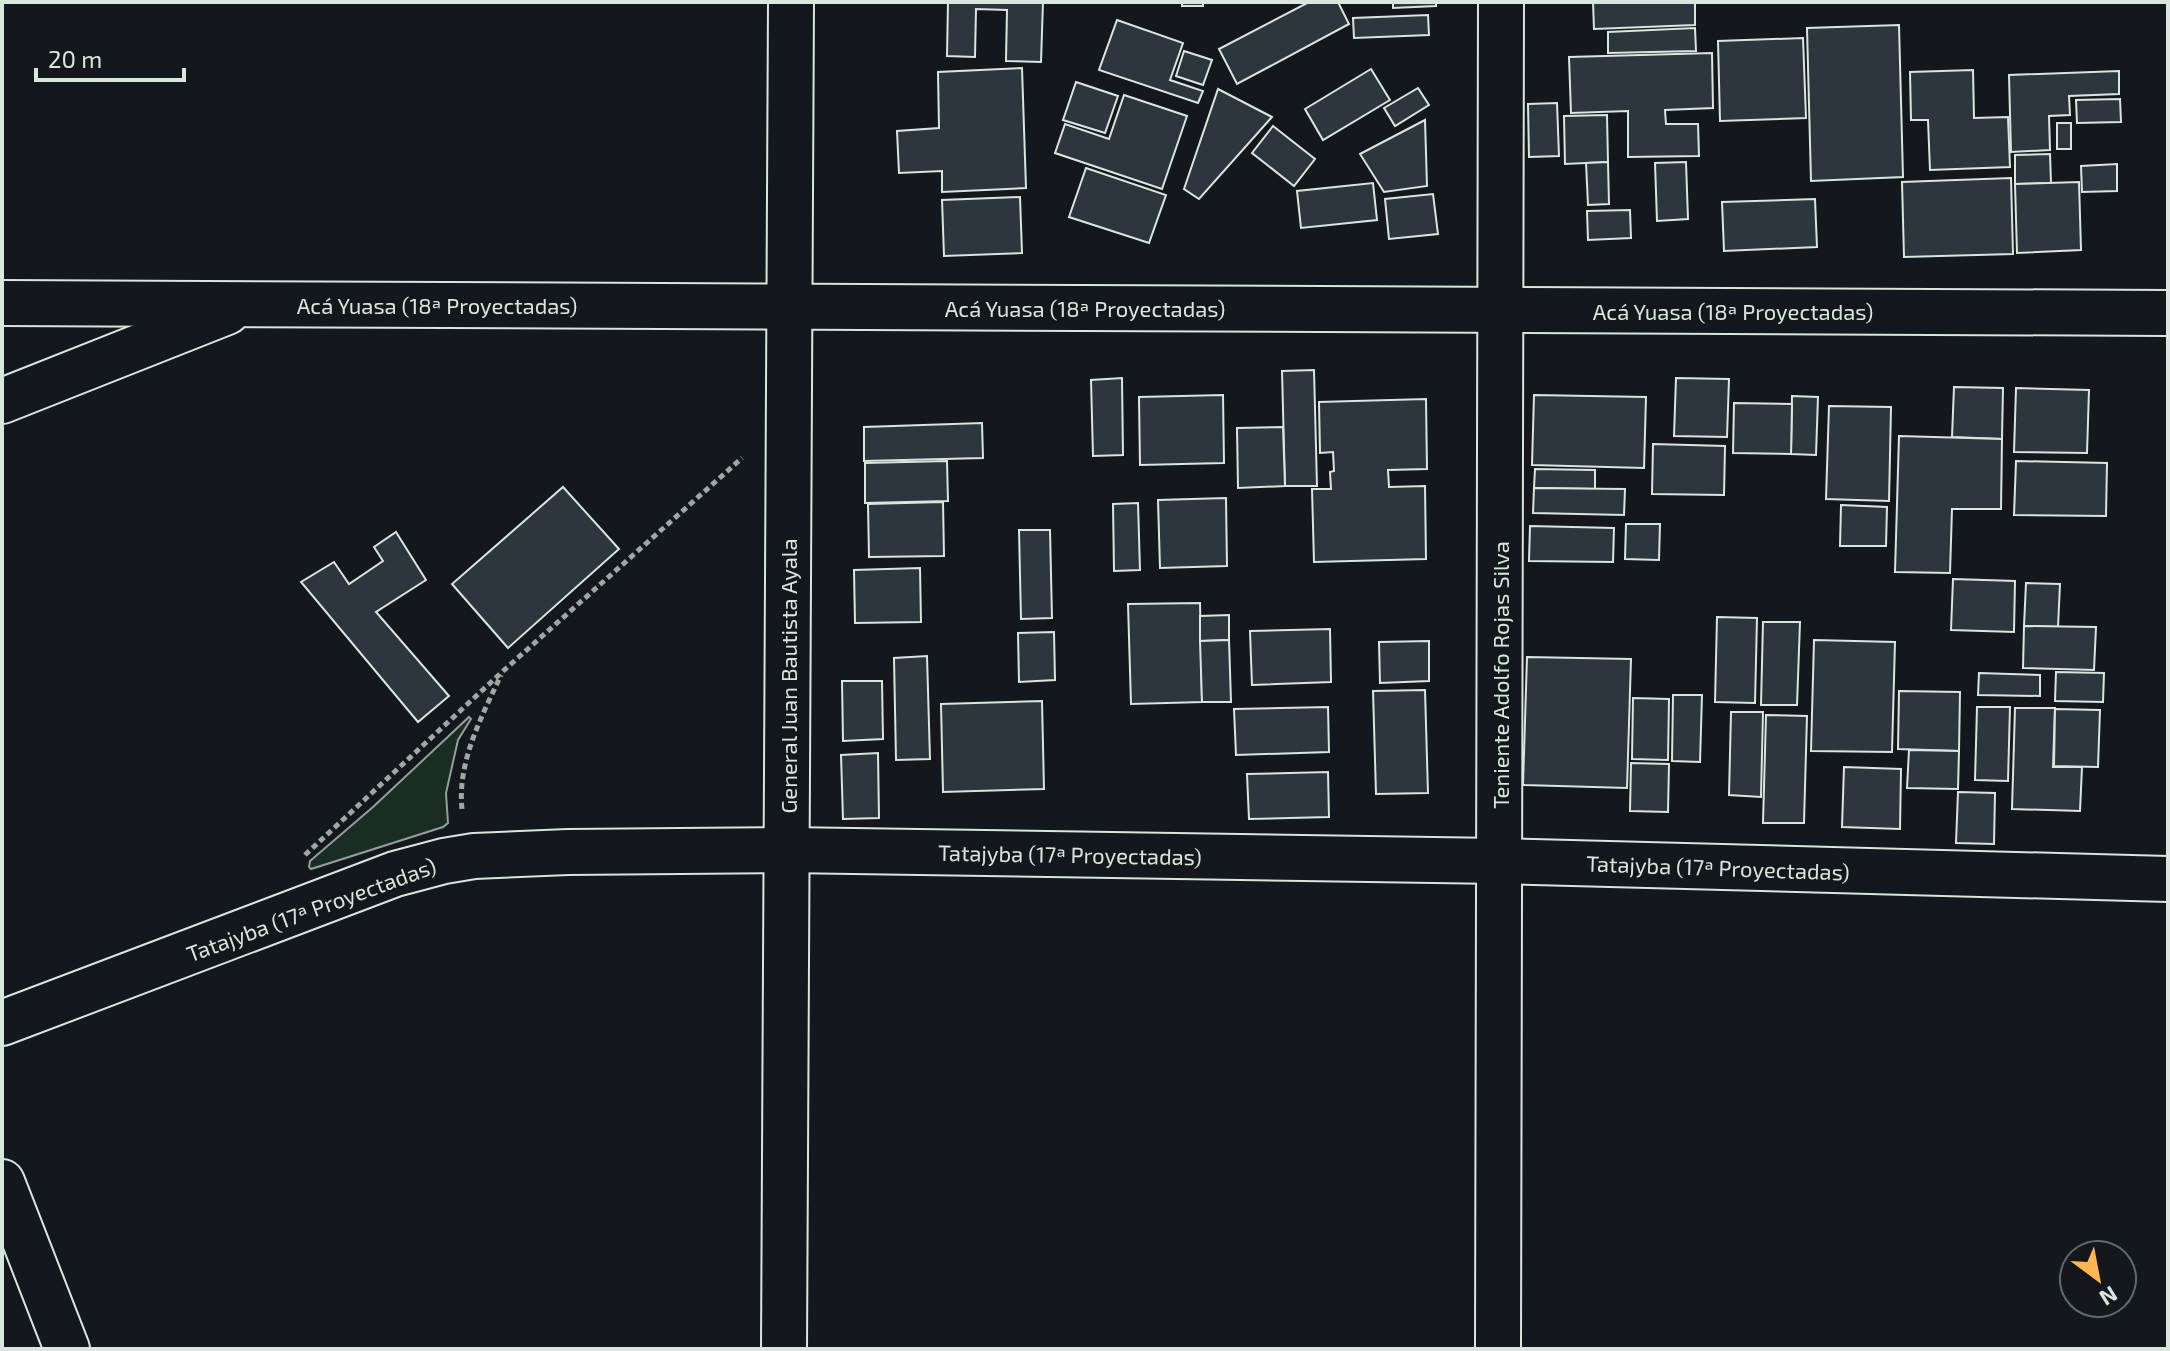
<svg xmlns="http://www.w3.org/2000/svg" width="2170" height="1351" font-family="'Exo 2',sans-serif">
<rect width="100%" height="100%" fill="#14181c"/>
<polygon fill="#1a2d24" stroke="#939e99" stroke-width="2" points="469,717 471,719 458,740 446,793 448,823 443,827 311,869 309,867 310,861 373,807"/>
<g fill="#2c363c" stroke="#d8e6dc" stroke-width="2">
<polygon points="948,2 1043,2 1041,62 1006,61 1007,10 976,9 975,57 947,56"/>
<rect x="1182" y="2" width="21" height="4"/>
<polygon points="1309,2 1338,2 1349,24 1237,84 1219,49"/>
<polygon points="1393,2 1436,2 1436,6 1393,8"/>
<polygon points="1593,2 1695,2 1695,25 1594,29"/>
<polygon points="1428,15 1429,35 1354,38 1353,18"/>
<polygon points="1117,20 1183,43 1170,80 1203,91 1198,103 1099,70"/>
<polygon points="1899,25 1903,177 1811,181 1807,28"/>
<polygon points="1695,28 1696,51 1608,53 1608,32"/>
<polygon points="1803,38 1806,118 1720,121 1718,41"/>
<polygon points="1184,51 1212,60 1203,85 1176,76"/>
<polygon points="1712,53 1713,108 1665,110 1666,124 1698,124 1699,156 1628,157 1628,111 1571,113 1569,57"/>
<polygon points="1022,68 1026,188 942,192 942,171 899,173 897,131 939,128 938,72"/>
<polygon points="1371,69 1390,100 1323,140 1305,109"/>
<polygon points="1973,70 1974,118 2008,117 2010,167 1930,170 1928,120 1911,120 1910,72"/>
<polygon points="2119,71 2119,94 2069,96 2070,115 2049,116 2050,150 2011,152 2009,75"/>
<polygon points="1076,82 1118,96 1105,133 1063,120"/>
<polygon points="1418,88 1429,105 1395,126 1384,108"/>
<polygon points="1218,89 1272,117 1199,199 1184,189"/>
<polygon points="1124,95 1187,116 1162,189 1055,153 1065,124 1109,139"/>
<polygon points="2120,99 2121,122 2077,123 2076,100"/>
<polygon points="1557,103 1559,156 1529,157 1528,104"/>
<polygon points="1607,115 1608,162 1565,164 1564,116"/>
<polygon points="1425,120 1427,186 1384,192 1360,154"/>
<rect x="2057" y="123" width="14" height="26"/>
<polygon points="1273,126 1315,159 1294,186 1252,153"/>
<polygon points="2050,154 2051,183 2015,184 2015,155"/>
<polygon points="1608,162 1609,204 1588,205 1586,163"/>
<polygon points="1686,162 1688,219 1657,221 1655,163"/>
<polygon points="2117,164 2117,191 2082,192 2081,166"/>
<polygon points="1086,168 1166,195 1149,243 1069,217"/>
<polygon points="2011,178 2013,254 1904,257 1902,182"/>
<polygon points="2079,182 2081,250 2017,253 2015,184"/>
<polygon points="1373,183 1377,220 1301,228 1297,191"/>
<polygon points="1433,194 1438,234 1389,239 1385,199"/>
<polygon points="1020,197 1022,253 944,256 942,200"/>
<polygon points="1815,199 1817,247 1724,251 1722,202"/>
<polygon points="1630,210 1631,238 1588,240 1587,211"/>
<polygon points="1314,370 1317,486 1285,486 1282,371"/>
<polygon points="1122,378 1123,455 1093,456 1091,380"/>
<polygon points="1676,378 1729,379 1727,437 1674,436"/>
<polygon points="1954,387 2003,388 2002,439 1952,437"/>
<polygon points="2016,388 2089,390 2087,453 2014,452"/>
<polygon points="1223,395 1224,463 1140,465 1139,397"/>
<polygon points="1534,395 1646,397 1644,468 1532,465"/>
<polygon points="1792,396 1818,397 1816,455 1791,454"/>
<polygon points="1426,399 1427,469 1388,470 1389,487 1425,486 1426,559 1314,562 1312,489 1331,489 1330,472 1334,471 1333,452 1320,453 1319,402"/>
<polygon points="1734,403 1792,404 1791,454 1733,453"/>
<polygon points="1829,406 1891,407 1889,501 1826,499"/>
<polygon points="982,423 983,458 864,461 864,427"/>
<polygon points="1283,427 1285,486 1238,488 1237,428"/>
<polygon points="1899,436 2002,439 2001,509 1952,509 1950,573 1895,572"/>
<polygon points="1653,444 1725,446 1724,495 1652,494"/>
<polygon points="947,461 948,501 865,503 865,463"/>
<polygon points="2016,461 2107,463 2106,516 2014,515"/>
<polygon points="1535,469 1595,470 1595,489 1534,488"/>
<polygon points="563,487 619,549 508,648 452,584"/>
<polygon points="1534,488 1625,489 1624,515 1533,513"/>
<polygon points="1226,498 1227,566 1160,568 1158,500"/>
<polygon points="943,502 944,556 869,557 868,504"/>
<polygon points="1138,503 1140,570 1114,571 1113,504"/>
<polygon points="1841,505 1887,507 1886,546 1840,546"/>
<polygon points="1626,524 1660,524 1659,560 1625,559"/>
<polygon points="1530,526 1614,528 1613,562 1529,561"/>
<polygon points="1019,530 1050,530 1052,618 1021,619"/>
<polygon points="396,532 426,580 376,612 449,696 418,722 301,582 334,562 349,584 383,561 374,547"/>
<polygon points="920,568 921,622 855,623 854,570"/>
<polygon points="1953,579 2015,581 2014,632 1951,630"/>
<polygon points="2026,583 2060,584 2058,627 2024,626"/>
<polygon points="1200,603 1202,702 1131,704 1128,604"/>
<polygon points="1229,615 1229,640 1200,641 1200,616"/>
<polygon points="1717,617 1757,618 1755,703 1715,702"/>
<polygon points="1763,622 1800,622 1797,705 1761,705"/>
<polygon points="2024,626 2096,627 2094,670 2023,668"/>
<polygon points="1330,629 1331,682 1252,685 1250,631"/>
<polygon points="1054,632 1055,680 1019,682 1018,633"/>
<polygon points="1229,640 1231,702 1202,702 1200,641"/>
<polygon points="1814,640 1895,642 1892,752 1811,751"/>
<polygon points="1429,641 1429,681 1380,683 1379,642"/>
<polygon points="927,656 930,759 896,760 894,658"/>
<polygon points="1527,657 1631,659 1627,788 1523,785"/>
<polygon points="2056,672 2104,673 2103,702 2055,701"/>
<polygon points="1979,673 2040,675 2040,696 1978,695"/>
<polygon points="842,681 882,681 883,739 843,741"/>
<polygon points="1425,690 1428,793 1376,794 1373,691"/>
<polygon points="1899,691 1960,692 1959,751 1898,749"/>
<polygon points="1673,695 1702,695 1700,762 1672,761"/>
<polygon points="1633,698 1669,699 1668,760 1632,759"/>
<polygon points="1042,701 1044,789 943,792 941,704"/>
<polygon points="1328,707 1329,752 1236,755 1234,709"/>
<polygon points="1977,707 2010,707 2008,781 1975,780"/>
<polygon points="2015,708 2055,708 2053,767 2082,767 2080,811 2012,809"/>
<polygon points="2055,709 2100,710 2098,767 2054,766"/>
<polygon points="1731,712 1763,712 1761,797 1729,795"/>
<polygon points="1766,715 1807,716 1804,823 1763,823"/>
<polygon points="1909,750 1959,751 1958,789 1907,788"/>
<polygon points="878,753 879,818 843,819 841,755"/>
<polygon points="1631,763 1669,764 1668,812 1630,811"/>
<polygon points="1844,767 1901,769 1900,829 1842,827"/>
<polygon points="1328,772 1329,817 1249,819 1247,774"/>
<polygon points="1958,792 1995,793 1994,844 1956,843"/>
</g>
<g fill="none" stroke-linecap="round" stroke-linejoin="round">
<g stroke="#d8e6dc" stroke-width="48">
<g id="street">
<polyline points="2,303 2168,313"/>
<polyline points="2,401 227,312"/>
<polyline points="2,1182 67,1349"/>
<polyline points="784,1349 791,2"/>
<polyline points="1498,1349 1501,2"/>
</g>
</g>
<g stroke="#d8e6dc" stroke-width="48">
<polyline id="secondary" points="2,1023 395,874 444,861 474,856 568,852 787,850 1499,861 2168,879"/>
</g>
<g stroke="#9da8a2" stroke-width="5" stroke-dasharray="6 4" stroke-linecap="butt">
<path d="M462,809C457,762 482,716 501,675"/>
<polyline points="305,855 502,672 742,458"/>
</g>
<use href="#street" stroke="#14181c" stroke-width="44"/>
<use href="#secondary" stroke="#14181c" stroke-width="44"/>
</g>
<g text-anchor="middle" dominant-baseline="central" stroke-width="6" stroke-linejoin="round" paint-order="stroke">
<g font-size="22" fill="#d8e6dc" stroke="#14181c">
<text x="437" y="305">Acá Yuasa (18ª Proyectadas)</text>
<text x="1085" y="308">Acá Yuasa (18ª Proyectadas)</text>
<text x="1733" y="311">Acá Yuasa (18ª Proyectadas)</text>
<text transform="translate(1500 675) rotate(-90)">Teniente Adolfo Rojas Silva</text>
<text transform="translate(788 676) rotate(-90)">General Juan Bautista Ayala</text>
<text transform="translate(1070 854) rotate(1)">Tatajyba (17ª Proyectadas)</text>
<text transform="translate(1718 867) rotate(2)">Tatajyba (17ª Proyectadas)</text>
<text transform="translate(311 909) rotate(-20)">Tatajyba (17ª Proyectadas)</text>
</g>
</g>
<rect width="2170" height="1351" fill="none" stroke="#d8e6dc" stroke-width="8"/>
<g transform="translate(2098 1279) rotate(148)"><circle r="38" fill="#14181c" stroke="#626a69" stroke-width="2"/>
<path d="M0-6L14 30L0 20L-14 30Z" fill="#ffb74d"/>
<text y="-12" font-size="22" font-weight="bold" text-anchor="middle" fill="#d8e6dc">N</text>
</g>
<path d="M36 68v12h148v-12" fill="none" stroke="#d8e6dc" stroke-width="4"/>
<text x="48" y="68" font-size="24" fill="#d8e6dc" stroke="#14181c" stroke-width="6" paint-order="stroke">20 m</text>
</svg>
